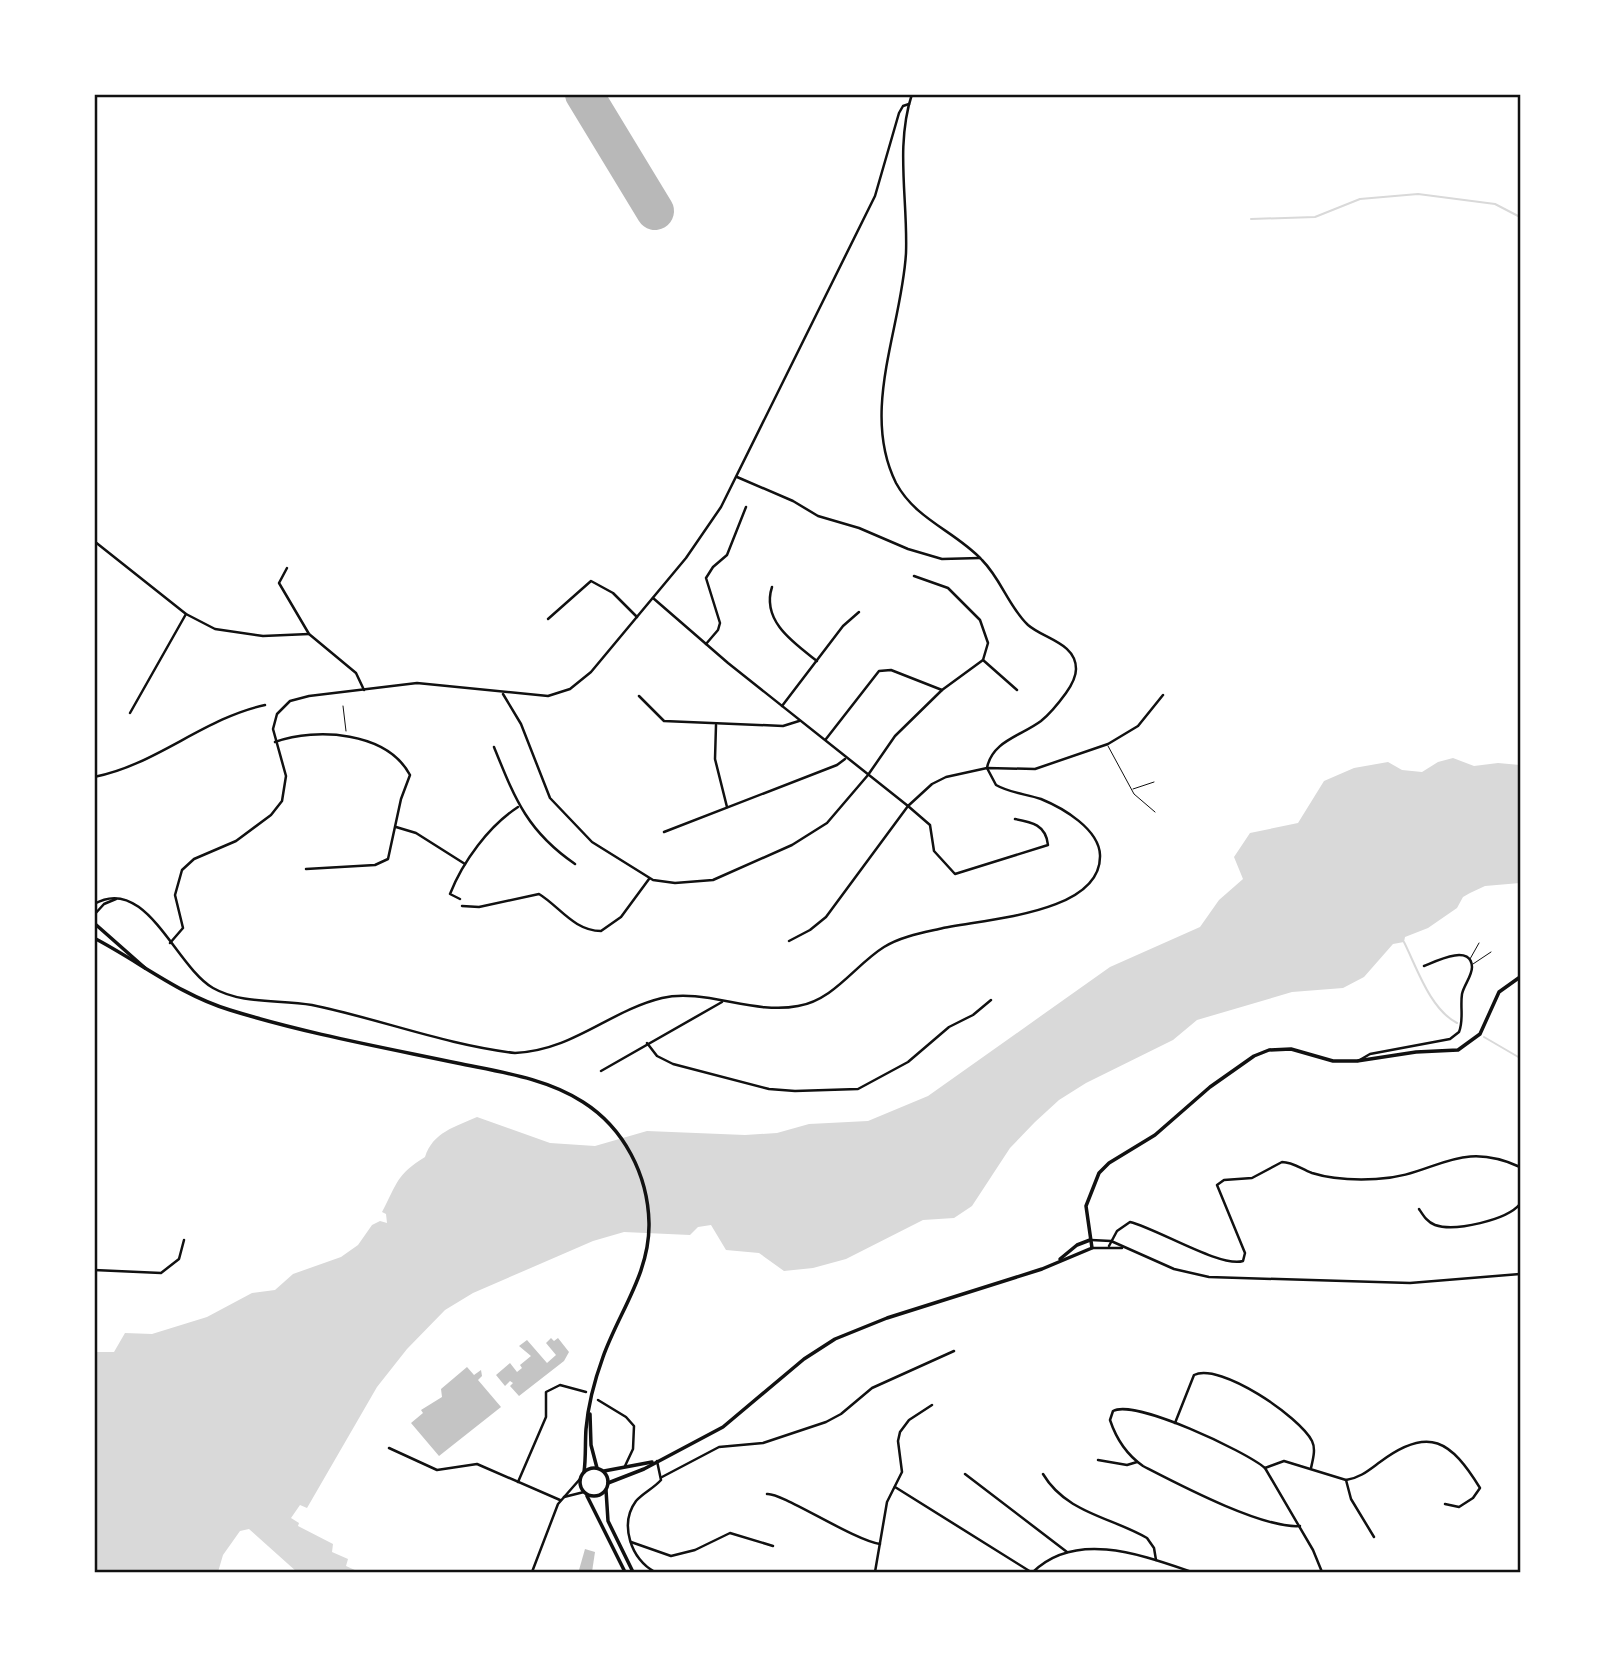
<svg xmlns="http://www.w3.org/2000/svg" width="1615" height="1667" font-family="'Sofia Sans Condensed',sans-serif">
<rect width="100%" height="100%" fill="#fff"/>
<path fill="#d9d9d9" d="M1453,758L1474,766L1498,763L1520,765V883L1485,886L1470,893L1463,897L1457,908L1428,928L1405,937L1404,942L1393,944L1364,977L1343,988L1292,992L1197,1020L1173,1040L1086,1083L1059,1100L1035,1122L1010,1148L972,1206L954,1218L923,1220L846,1259L813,1268L784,1271L759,1253L726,1250L711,1225L698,1227L690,1235L624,1232L593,1241L473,1293L445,1310L407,1349L377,1387L307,1508L300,1505L291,1518L299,1523L298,1526L333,1544L332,1552L348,1559L346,1566L357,1571L376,1572H297L249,1529L240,1531L223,1555L218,1572H95L94,1352H114L125,1333L152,1334L207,1317L252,1293L275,1290L293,1274L341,1257L358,1245L372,1225L380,1221L387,1223L386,1214L382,1212C398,1182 396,1175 425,1157C433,1132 455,1127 477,1117L550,1143L595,1146L647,1131L745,1135L777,1133L809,1124L868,1121L928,1096L1110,967L1200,927L1219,900L1243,879L1234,857L1250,833L1298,823L1324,781L1354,768L1388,762L1402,770L1422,772L1438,762Z"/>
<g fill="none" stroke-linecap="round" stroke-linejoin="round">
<g stroke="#d9d9d9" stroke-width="2">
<polyline points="1251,219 1315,217 1360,199 1418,194 1495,204 1520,217"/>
<path d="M1404,942C1417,968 1430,1009 1457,1023"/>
<polyline points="1484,1037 1520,1058"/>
</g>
<polyline stroke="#b8b8b8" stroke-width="16" points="625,162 626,175 643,204 654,205 658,199 656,193 640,185"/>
<polyline stroke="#b8b8b8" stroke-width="38" points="584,94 655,211"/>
</g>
<g fill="#c4c4c4">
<polygon points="551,1338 554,1341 558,1338 569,1352 564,1361 519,1396 510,1386 513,1383 510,1381 505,1386 496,1375 510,1363 517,1372 522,1368 520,1365 531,1356 519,1346 527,1340 547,1363 556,1355 546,1343"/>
<polygon points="467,1367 474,1375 481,1370 482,1376 478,1380 501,1407 439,1456 411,1423 423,1413 421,1410 442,1397 441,1389"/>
<polygon points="585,1549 595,1552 592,1572 579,1570"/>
</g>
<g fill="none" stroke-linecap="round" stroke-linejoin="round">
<polyline stroke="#111" stroke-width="1" points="343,706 346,731"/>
<g stroke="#111" stroke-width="1">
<polyline points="1108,746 1134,794 1155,812"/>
<polyline points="1133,789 1154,782"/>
<polyline points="1470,959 1479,943"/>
<polyline points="1473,964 1491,952"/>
</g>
<g stroke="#111" stroke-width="2.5">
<polyline points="737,477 793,501 818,516 859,528 908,549 942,559 980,558"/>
<polyline points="94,541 186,614 215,629 263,636 309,634"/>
<polyline points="287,568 279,583 309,634 356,673 364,690"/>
<path d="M772,587C761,621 794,643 817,661"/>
<polyline points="653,598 728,663 908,806 932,784 946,777 987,768 1035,769 1108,744 1138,726 1163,695"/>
<polyline points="548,619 591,581 613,593 637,617"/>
<polyline points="706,644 718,630 720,623 706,578 713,567 727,555 746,507"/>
<polyline points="983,660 1017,690"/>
<polyline points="503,694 521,724 550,798 592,842 653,880 675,883 713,880 792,845 827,823 868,775 895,736 942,690 983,660 988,643 980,620 948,588 914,576"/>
<polyline points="639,696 664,721 783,726 799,721"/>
<polyline points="782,706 843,626 859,612"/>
<polyline points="130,713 186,614"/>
<polyline points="716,725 715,759 727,807"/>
<polyline points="826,739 879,671 891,670 942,690"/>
<path d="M275,742C317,727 387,732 410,775L401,799L388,859L375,865L306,869"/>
<path d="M494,747C515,799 527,831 575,864"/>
<path d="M94,777C156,765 204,718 265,705"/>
<polyline points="396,827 416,833 465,864"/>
<polyline points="664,832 837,765 845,759"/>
<path d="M460,899L450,894C463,861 489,826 518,807"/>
<path d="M462,906L479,907L539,894C559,906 574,931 601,931L621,917L649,879"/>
<path d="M789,941L810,930L826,917L908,806L930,825L934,851L955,874L1048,845C1046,825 1032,822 1015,819"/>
<polyline points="170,943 183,928 175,895 182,870 194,859 236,841 271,815 282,801 286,776 273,729 277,714 290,701 309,696 417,683 548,696 570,689 591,672 686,558 721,507 875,196 899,113 903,106 909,104"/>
<polyline points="647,1043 657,1056 673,1064 769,1089 795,1091 858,1089 908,1062 949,1027 973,1015 991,1000"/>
<path d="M1358,1061L1370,1054L1450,1039L1459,1032C1464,1020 1460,1007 1462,994C1464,985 1472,976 1472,967C1471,943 1434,962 1424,966"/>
<polyline points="601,1071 722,1002"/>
<path d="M1419,1209C1423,1215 1427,1222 1435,1225C1455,1232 1507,1220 1520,1204"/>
<path d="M1109,1246L1117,1231L1130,1222C1158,1229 1221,1268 1243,1261L1245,1253L1217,1185L1224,1180L1252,1178L1282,1162C1293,1162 1301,1169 1312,1173C1331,1179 1356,1180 1376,1179C1434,1177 1457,1138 1520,1167"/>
<polyline points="94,1270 161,1273 179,1259 184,1240"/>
<polyline points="598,1400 626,1417 634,1426 633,1449 625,1466"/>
<path d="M1175,1423L1194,1375C1220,1362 1300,1417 1312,1441C1316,1449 1313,1459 1311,1468"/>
<polyline points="389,1448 437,1470 477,1464 560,1500"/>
<polyline points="1098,1460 1127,1465 1137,1462"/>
<polyline points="965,1474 1067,1552"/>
<path d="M1043,1474C1066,1513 1111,1517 1147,1538L1154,1548L1156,1560"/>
<polyline points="662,1477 719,1447 763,1443 826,1422 841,1414 872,1388 954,1351"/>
<path d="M1346,1480C1360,1478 1369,1470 1380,1462C1429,1425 1451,1441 1480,1488L1473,1498L1459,1507L1445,1504"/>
<polyline points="518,1482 546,1417 546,1392 560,1385 586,1392"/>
<polyline points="895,1487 1031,1572"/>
<path d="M767,1494C781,1492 853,1540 880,1544"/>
<polyline points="564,1497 584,1492"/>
<path d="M1300,1526C1263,1529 1178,1484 1143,1466C1127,1455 1116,1438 1110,1420L1113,1411C1135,1399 1245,1451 1265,1468L1284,1461L1346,1480L1351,1499L1374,1537"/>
<polyline points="631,1542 671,1556 695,1550 730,1533 773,1546"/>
<polyline points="532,1572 558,1504 580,1479"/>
<polyline points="875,1572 887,1502 902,1472 898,1441 900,1432 909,1420 932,1405"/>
</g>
<g stroke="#111" stroke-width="2.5">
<path d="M94,904C146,874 175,966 213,988C243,1005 280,999 312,1005C380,1019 446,1045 515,1053C574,1050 609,1011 662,998C704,988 754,1015 798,1006C834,1000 855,965 884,947C900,937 921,933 939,929C980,919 1102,915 1100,855C1099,829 1063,808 1041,799C1026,794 1010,793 996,785L987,768C992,741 1021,736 1041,721C1051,713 1058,704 1066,693C1071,686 1076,678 1076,669C1076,643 1044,639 1028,625C1009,607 1001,579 982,560C955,531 916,520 896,483C860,411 902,327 906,253C908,200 895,146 912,94"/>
<polyline points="94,915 104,904 116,899"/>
<polyline points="1091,1240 1111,1241 1174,1269 1209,1277 1410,1283 1520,1274"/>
<polyline points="1092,1248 1122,1248"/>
<polyline points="1265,1468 1313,1550 1322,1572"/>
<path d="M655,1572C631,1560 619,1524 636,1501C643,1493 654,1488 661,1480L657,1461"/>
<path d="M1033,1572C1076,1530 1142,1555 1192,1572"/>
</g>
<g stroke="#111" stroke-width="3.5">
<polyline points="94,923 145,968"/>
<path d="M94,938C140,962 180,995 230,1010C304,1033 381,1047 457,1063C500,1072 546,1078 583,1102C624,1128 648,1175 649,1223C650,1273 619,1312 603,1357C595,1379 588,1406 586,1429C585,1443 586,1458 584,1472"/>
<polyline points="1060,1259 1077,1245 1090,1240"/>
<polyline points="590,1414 591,1445 597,1468"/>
<circle cx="594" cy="1482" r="14"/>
<polyline points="604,1471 652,1462"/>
<polyline points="608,1483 644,1469 723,1427 804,1359 835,1339 887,1318 1042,1269 1092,1248 1086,1206 1099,1173 1109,1163 1155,1135 1210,1087 1254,1056 1269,1050 1291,1049 1333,1061 1357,1061 1416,1052 1458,1050 1480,1034 1499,992 1520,977"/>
<polyline points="606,1490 608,1521 633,1572"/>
<polyline points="587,1496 625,1572"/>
</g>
</g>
<rect width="1615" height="1667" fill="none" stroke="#ffffff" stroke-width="192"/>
<rect x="96" y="96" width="1423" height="1475" fill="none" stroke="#111" stroke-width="2.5"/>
</svg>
